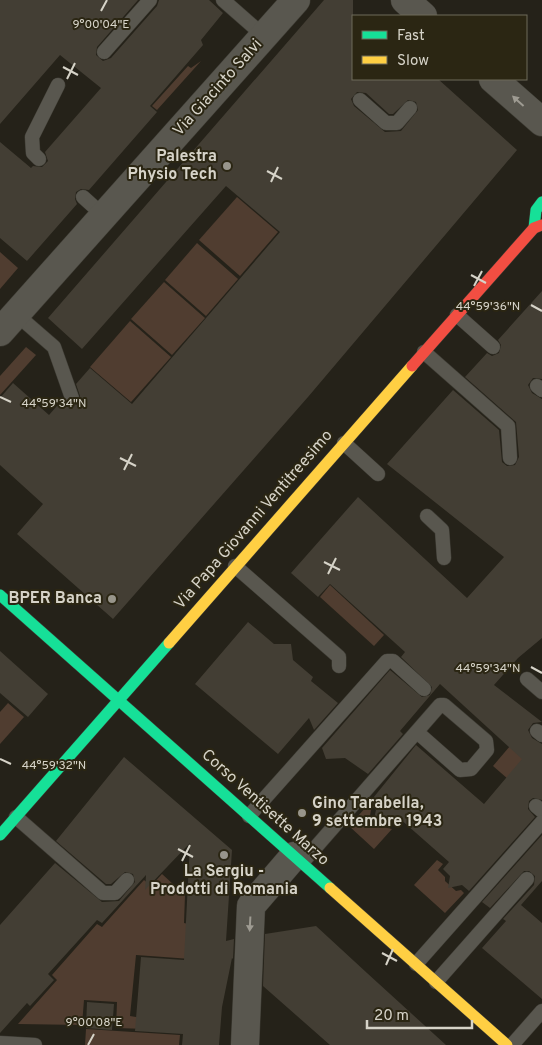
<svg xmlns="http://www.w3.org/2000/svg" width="542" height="1045" font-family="Overpass,sans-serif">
<rect width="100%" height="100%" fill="#252219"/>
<g fill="#503d30">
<polygon points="201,61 157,110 152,106 188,66 191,68"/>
<polygon points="237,197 278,232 240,276 199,240"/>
<polygon points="197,243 238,279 206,316 165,280"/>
<polygon points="0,252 18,268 0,289"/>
<polygon points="164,282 205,318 172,355 131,319"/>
<polygon points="130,321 171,357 131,402 90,367"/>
<polygon points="26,347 36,355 0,395 0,376"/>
<polygon points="330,585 384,635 374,646 320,597"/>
<polygon points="8,703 24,717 0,744 0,712"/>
<polygon points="521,733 529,797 493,766"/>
<polygon points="367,806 371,810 370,816 383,827 392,829 374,849 349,826"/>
<polygon points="437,860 443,864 438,870 445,877 445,881 456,891 461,890 464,893 445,913 414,885"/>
<polygon points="162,874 185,895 184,923 193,925 191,959 136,955 130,1016 148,1019 147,1029 116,1028 117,1002 84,1000 82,1025 18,1024 57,980 52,975 97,924 102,927 144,880 151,886"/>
<polygon points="86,1029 180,1035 179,1045 85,1045"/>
</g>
<g fill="#433e34" fill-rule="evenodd">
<polygon points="0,0 138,0 97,47 96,55 103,61 111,58 157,6 159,0 209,0 223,13 201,40 203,45 150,106 157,112 89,190 81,189 76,192 75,199 77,204 27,261 0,238 0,142 31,168 33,166 42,167 48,161 45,152 101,88 60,55 0,124"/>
<path d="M324,0H353V79H438L517,150L308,397L113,619L17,534L43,504L0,465V398L13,383L49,415L63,399L70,406L78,404L80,396L76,384L90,368L132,404L280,232L226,186L82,349L48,318ZM357,92L366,93L389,114H393L408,100L416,102L418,110L401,131L385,132L354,106L351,99Z"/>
<polygon points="542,291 542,379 533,378 528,385 532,393 542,399 542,638 518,658 494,685 542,722 533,723 528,730 532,738 542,744 542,800 533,798 529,801 528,809 535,817 469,891 462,885 448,888 450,876 443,869 449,862 399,818 397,821 373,823 376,810 369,803 416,745 484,804 522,759 440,684 400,731 403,734 368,774 345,758 326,759 322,748 390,670 422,697 430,695 432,687 401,657 405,652 330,584 318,597 291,573 358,497 467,598 504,557 387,464 453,390 499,430 502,462 507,466 515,465 519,457 516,422 465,377 487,353 492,356 499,353 501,345 498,340"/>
<polygon points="248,622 274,644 291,644 293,660 313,677 311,681 338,703 314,730 309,718 278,754 195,684"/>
<polygon points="0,651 48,694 28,717 0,693"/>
<polygon points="124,757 232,850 226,941 234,939 233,959 232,958 222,1007 219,1045 182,1045 183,1034 135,1031 141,957 184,960 190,843 145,890 146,875 102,923 97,920 48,974 54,980 30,1006 27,1003 0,1033 0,925 55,863 102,902 119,901 135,882 133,874 125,872 111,884 106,884 56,841"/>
<polygon points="542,835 542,881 521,905 542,923 542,999 482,948 506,921 503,919 534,885 535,876 529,871 524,871 490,908 482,902"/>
<polygon points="316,926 367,973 446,1045 330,1045 263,986 265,934"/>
<polygon points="87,1002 114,1004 112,1030 86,1028"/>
</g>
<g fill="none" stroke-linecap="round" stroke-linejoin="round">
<g stroke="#3e3c34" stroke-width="15">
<g id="lane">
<polyline points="223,0 264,36"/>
<polyline points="104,52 150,0"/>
<polyline points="360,100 386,123 397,123 410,108"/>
<polyline points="39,159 33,153 32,137 58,85"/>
<polyline points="83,197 104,216"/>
<polyline points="16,314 54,347 72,398"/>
<polyline points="457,315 493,347"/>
<polyline points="424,352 508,426 510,458"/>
<polyline points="537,386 542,390"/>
<polyline points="344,443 378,474"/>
<polyline points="427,516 442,530 444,558"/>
<polyline points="235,566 339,657 339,666"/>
<polyline points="527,679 542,692"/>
<polyline points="537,731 542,735"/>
<polyline points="536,806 542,811"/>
<polyline points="249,816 387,661 393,661 424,689"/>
<polyline points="16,817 103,893 115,893 127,880"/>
<polyline points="302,863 440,705 444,705 486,741 487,750 471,769 460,770 417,732"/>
<polyline points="416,964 542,822"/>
<polyline points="436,982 527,879"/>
<polyline points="0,1043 35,1045"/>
<polyline points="512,1045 542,1011"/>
</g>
</g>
<g stroke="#3e3c34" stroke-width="29">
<g id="street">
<polyline points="405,0 423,16"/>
<polyline points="493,79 542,122"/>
<polyline points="0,332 296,0"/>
<polyline points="245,1045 251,906 294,856"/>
</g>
</g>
<g stroke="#3e3c34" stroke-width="12">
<g id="fast">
<polyline points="534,228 536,210 542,202"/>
<polyline points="0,595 330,888"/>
<polyline points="0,835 169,643"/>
</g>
</g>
<g stroke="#3e3c34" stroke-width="12">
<g id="slow">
<polyline points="169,643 412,366"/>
<polyline points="330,888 507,1045"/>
</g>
</g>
<g stroke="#3e3c34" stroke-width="12">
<polyline id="jam" points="412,366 534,228 542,225"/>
</g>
<use href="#lane" stroke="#59574f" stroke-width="14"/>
<use href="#street" stroke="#59574f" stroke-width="28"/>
<use href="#fast" stroke="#16e098" stroke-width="11"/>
<use href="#slow" stroke="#ffcf43" stroke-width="11"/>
<use href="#jam" stroke="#f24e42" stroke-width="11"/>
</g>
<defs><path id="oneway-solid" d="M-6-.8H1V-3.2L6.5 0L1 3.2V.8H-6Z" transform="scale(1.25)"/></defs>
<g fill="#9e9b92">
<use href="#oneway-solid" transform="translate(518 101) rotate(-138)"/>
<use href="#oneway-solid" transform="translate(250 924) rotate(93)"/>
</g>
<path fill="none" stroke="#d6d3c8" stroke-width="2" d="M101,11L107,0M63,67L78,75M67,79L75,63M267,171L282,179M271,182L278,167M471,275L486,283M474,286L482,271M531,305L542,311M0,397L11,402M120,458L136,466M124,470L132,454M324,562L340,570M328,574L336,558M531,667L542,673M0,759L11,764M178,849L193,857M182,861L190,845M382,953L397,961M386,965L393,949M88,1045L94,1034"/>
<g fill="#98958b" stroke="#2b2613" stroke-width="2">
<circle cx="227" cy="166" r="5"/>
<circle cx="112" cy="599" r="5"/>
<circle cx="302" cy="813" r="5"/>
<circle cx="224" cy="855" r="5"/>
</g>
<g text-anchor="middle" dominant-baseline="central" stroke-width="4" stroke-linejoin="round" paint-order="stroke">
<g font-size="16" fill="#d6d3c8" stroke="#2b2613">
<text transform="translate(218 88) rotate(-48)">Via Giacinto Salvi</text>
<text transform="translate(254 520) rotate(-49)">Via Papa Giovanni Ventitreesimo</text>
<text transform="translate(265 808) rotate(42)">Corso Ventisette Marzo</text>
</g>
<g font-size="16" font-weight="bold" fill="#d6d3c8" stroke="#2b2613" text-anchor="end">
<text x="217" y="157">Palestra<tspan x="217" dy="18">Physio Tech</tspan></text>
<text x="102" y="599">BPER Banca</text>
<text x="312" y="804" text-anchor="start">Gino Tarabella,<tspan x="312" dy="18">9 settembre 1943</tspan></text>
<text x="224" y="872" text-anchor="middle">La Sergiu -<tspan x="224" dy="18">Prodotti di Romania</tspan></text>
</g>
</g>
<g font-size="12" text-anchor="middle" fill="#d6d3c8" stroke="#2b2613" stroke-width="4" stroke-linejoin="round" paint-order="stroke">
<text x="101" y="28">9°00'04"E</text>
<text x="488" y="310">44°59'36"N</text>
<text x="54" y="407">44°59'34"N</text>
<text x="488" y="672">44°59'34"N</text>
<text x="54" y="769">44°59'32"N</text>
<text x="94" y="1026">9°00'08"E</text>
</g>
<rect x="352" y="15" width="175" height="65" fill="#2b2613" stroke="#6f6b5b"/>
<rect x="362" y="31" width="25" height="8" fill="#16e098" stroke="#6f6b5b"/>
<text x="397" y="40" font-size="15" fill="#d6d3c8">Fast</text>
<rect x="362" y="56" width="25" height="8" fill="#ffcf43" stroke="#6f6b5b"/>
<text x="397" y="65" font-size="15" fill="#d6d3c8">Slow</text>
<path d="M367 1020v8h105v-8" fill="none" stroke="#d6d3c8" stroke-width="2.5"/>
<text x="374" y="1020" font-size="15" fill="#d6d3c8" stroke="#2b2613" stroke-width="4" paint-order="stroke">20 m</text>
</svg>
